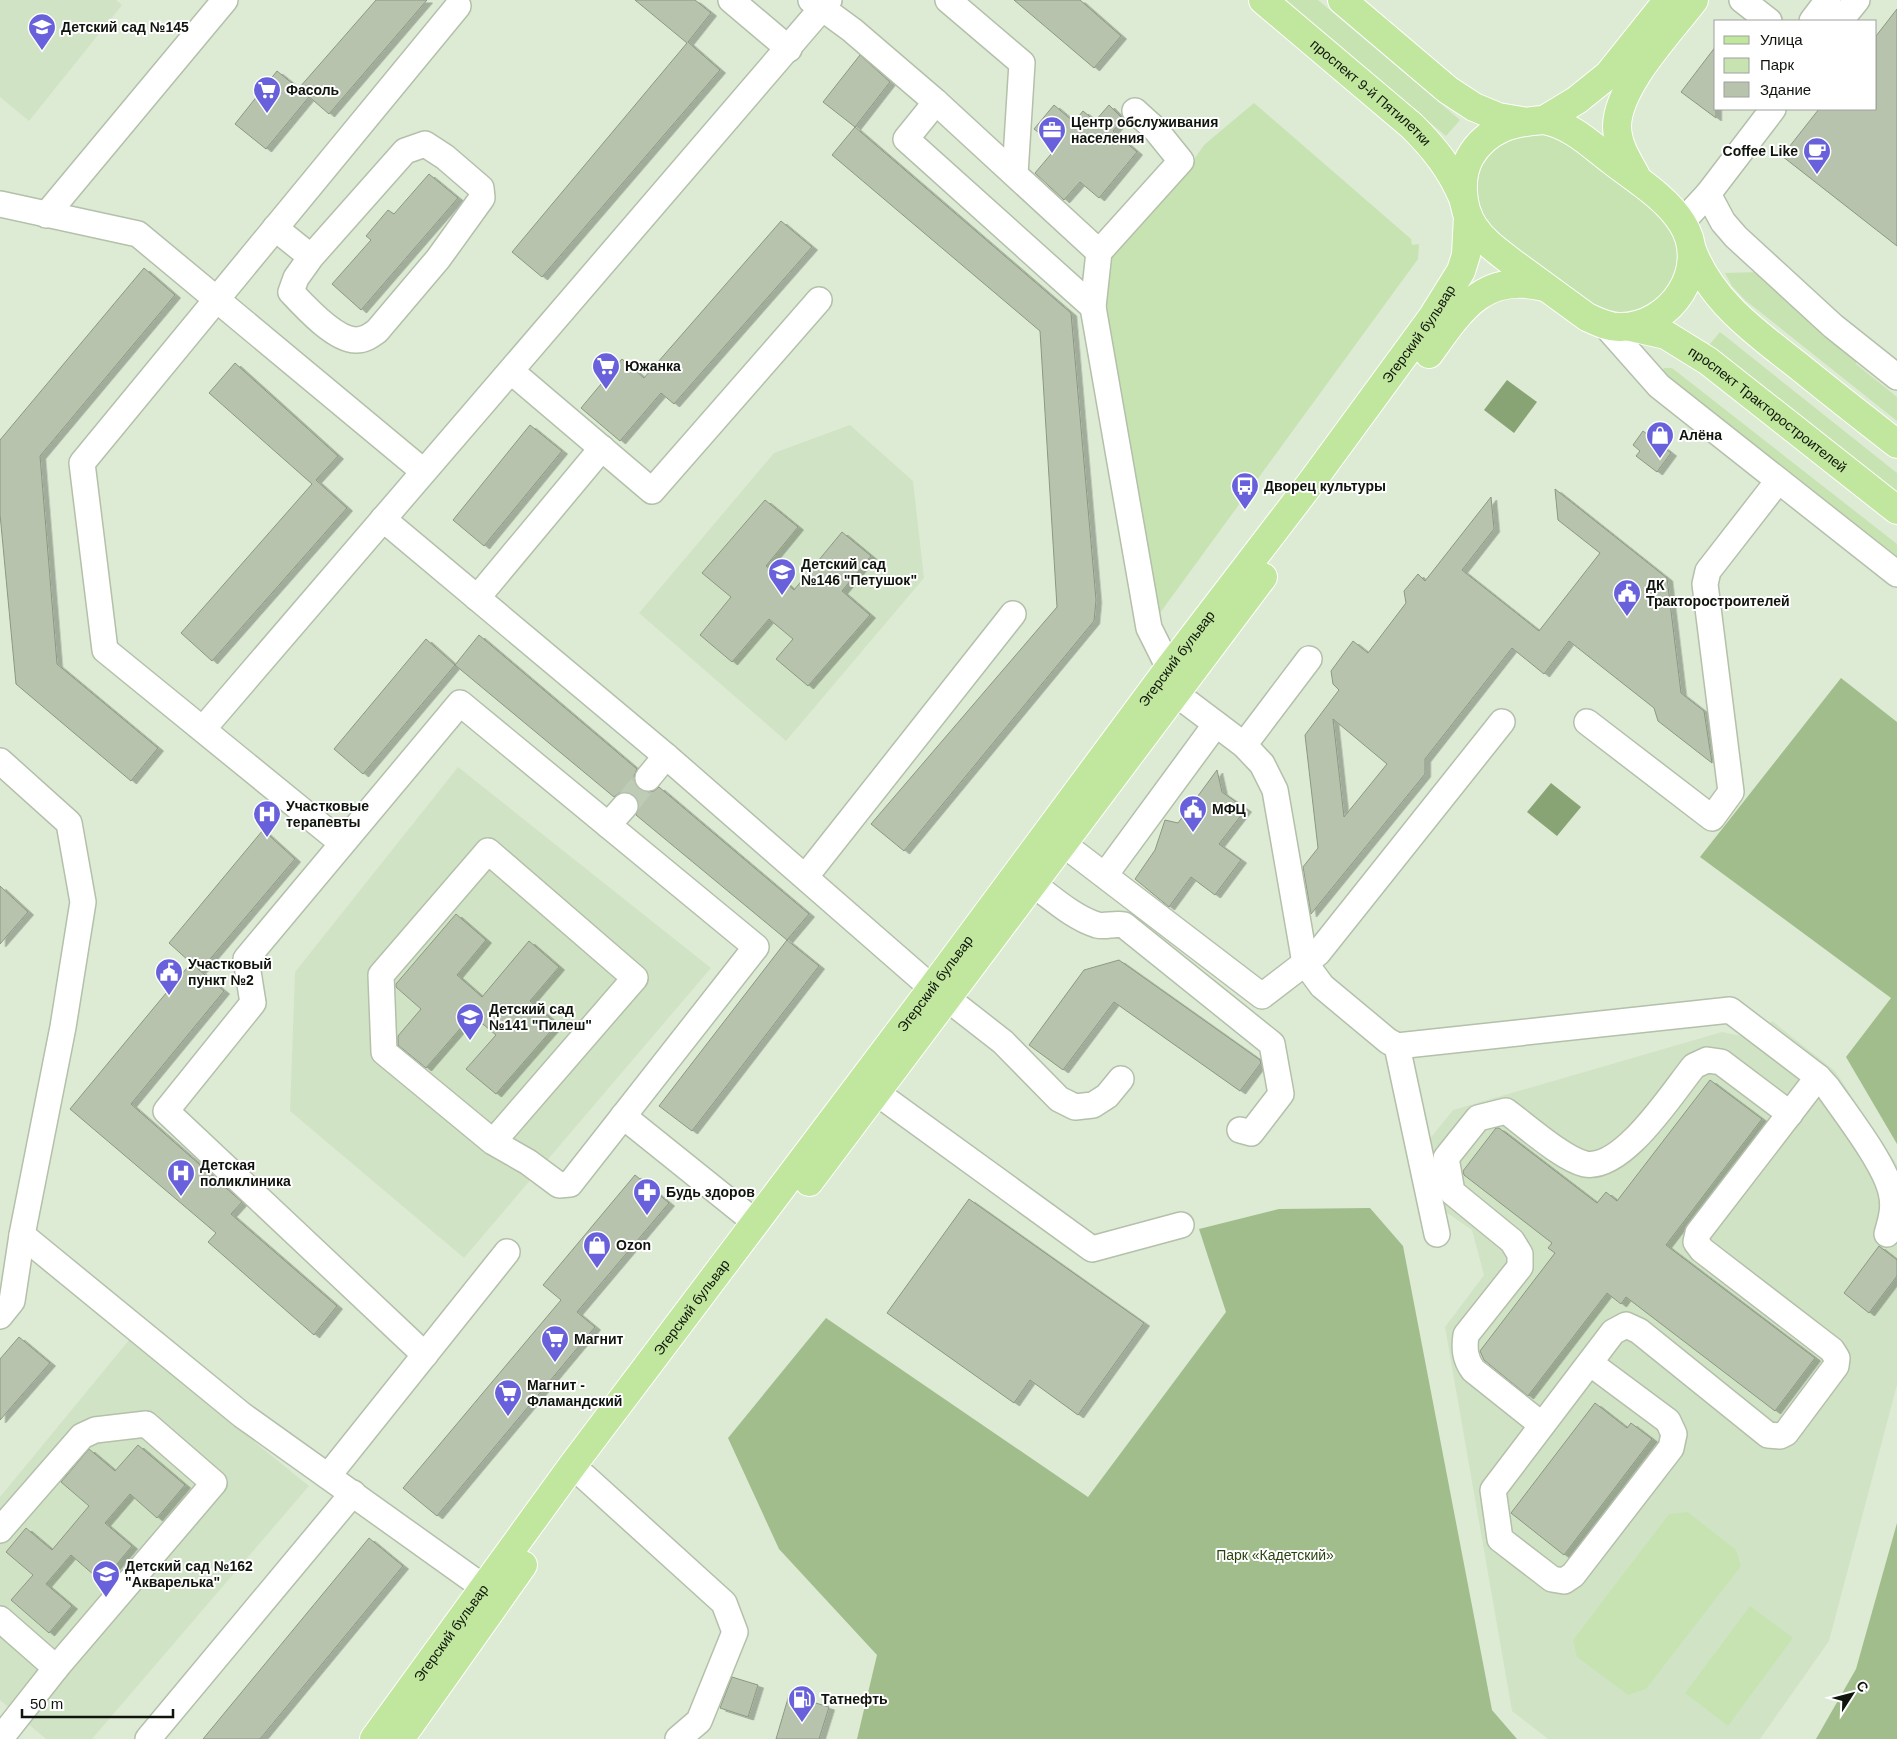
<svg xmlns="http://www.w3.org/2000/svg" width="1897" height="1739" font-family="Helvetica,sans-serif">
<defs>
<filter id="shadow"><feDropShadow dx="5.5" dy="3" stdDeviation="0" flood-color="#0004"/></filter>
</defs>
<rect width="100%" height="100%" fill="#ddebd4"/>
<g fill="#d1e3c5">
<polygon points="0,0 116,0 122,5 29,121 0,97"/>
<polygon points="850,425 913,481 924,578 786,741 639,613 774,453"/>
<polygon points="458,767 711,968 464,1258 290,1111 295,972"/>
<polygon points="1772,1021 1835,1071 1897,1165 1897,1385 1829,1641 1760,1739 1548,1739 1512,1711 1445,1327 1484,1275 1472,1230 1437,1206 1424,1146 1453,1110 1722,1032 1756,1039"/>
<polygon points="129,1340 309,1486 92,1739 46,1739 0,1700 0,1497"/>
</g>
<g fill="#c7e3b2">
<polygon points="1284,0 1318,0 1460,120 1446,136"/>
<polygon points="1254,103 1411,239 1412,245 1419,244 1418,259 1149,628 1093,307 1099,252 1158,186 1170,194 1204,145"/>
<polygon points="1543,132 1563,138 1669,223 1679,248 1678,268 1670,287 1654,304 1631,315 1606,314 1488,231 1474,199 1477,175 1487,154 1505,139"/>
<polygon points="1759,272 1856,352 1856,364 1897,397 1897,421 1745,300 1732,286 1725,273"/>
<polygon points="1720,332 1897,473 1897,493 1709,345"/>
<polygon points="1664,368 1672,368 1897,544 1897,564 1660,374"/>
<polygon points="1688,1512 1736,1550 1741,1566 1646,1689 1628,1695 1577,1657 1573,1640 1669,1514"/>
<polygon points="1750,1606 1793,1638 1728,1726 1685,1693"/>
</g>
<g fill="#a1bd8c">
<polygon points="1841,678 1897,722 1897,1144 1846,1057 1891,998 1700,857"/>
<polygon points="1370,1208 1403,1246 1492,1710 1517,1739 857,1739 877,1655 779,1549 728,1438 826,1318 1088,1497 1226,1312 1199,1229 1279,1209"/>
<polygon points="1897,1523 1897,1739 1816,1739 1856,1669"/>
</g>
<g fill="#89a474">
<polygon points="1507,380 1537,402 1514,433 1484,410"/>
<polygon points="1551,783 1581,807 1557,836 1527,812"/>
</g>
<g fill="#b7c3ad" stroke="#8c9883" fill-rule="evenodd" filter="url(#shadow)">
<polygon points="376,0 427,0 329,114 299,88"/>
<polygon points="635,0 695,0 711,13 688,42 720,70 542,277 512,252 687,43"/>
<polygon points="1014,0 1080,0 1121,36 1094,68"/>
<polygon points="1897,9 1897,246 1782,156 1819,109 1876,109 1876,36"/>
<polygon points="1716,46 1716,118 1681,92"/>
<polygon points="860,55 890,82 855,127 823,102"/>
<polygon points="277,71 309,97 266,149 235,124"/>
<polygon points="1054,105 1074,122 1083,111 1095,121 1109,105 1123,119 1113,131 1137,152 1099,198 1080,182 1064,200 1035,173 1057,147 1034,129"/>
<polygon points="855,127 1071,313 1096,600 1094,621 904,851 871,824 1057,607 1040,331 832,155"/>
<polygon points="429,174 458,198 361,310 332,284 371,240 366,236 388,210 394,214"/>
<polygon points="781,221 812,247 674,404 661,393 620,441 581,408 622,359 644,378"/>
<polygon points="144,268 175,295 40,456 57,664 158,748 131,781 16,684 0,514 0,440"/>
<polygon points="235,363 338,456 316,480 347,508 212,661 181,633 312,484 209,393"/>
<polygon points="530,425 562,451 484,546 453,520"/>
<polygon points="1643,431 1671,453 1657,472 1636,456 1640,451 1633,445"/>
<path d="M1555,489L1667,578L1681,693L1704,711L1712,763L1658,721L1654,708L1569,641L1544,674L1512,648L1425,759V774L1311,914L1303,867L1318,848L1305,735L1339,690L1333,684L1331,671L1353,641L1368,653L1406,603L1404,591L1418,574L1425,581L1491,497L1494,529L1462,570L1539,631L1600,553L1558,520ZM1333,719L1387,764L1344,817Z"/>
<polygon points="765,500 798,527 766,566 794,590 842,532 871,556 842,591 870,615 808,686 776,659 793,639 769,619 732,662 700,635 731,597 702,573"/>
<polygon points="479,635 637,769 634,776 639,789 646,792 654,791 659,787 809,914 787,940 636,815 639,802 634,795 621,792 614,797 455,665 363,774 334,749 426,639 455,665"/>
<polygon points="1217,770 1222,792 1246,809 1219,844 1241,860 1215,895 1191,877 1169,907 1135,879 1155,850 1165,820 1178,823"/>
<polygon points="263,830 295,859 200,971 169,943"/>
<polygon points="0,886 28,912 0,944"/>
<polygon points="456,914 486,940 457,975 482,997 529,941 559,967 530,1001 557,1024 496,1094 466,1069 496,1035 472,1015 426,1068 398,1045 398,1036 421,1009 396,987 396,984"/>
<polygon points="787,940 819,966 692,1131 659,1106"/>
<polygon points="1119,960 1260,1060 1261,1063 1240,1091 1114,1002 1063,1070 1029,1045 1084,970"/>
<polygon points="191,963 224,991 131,1104 242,1202 231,1214 337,1306 314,1335 208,1242 216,1233 70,1109"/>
<polygon points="1710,1080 1762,1119 1666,1245 1815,1358 1775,1411 1626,1297 1621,1304 1607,1293 1528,1396 1484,1360 1480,1351 1555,1253 1548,1248 1552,1243 1464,1175 1463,1171 1496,1128 1499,1128 1597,1203 1606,1192 1617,1201"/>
<polygon points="635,1175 669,1203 577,1312 595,1327 437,1516 403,1488 561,1300 543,1285"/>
<polygon points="969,1199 1144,1323 1078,1415 1030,1380 1014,1403 887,1313"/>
<polygon points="1879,1246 1897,1260 1897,1276 1869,1313 1844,1293"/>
<polygon points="19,1337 50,1363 0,1420 0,1359"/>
<polygon points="1595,1403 1627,1428 1631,1423 1652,1439 1564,1555 1511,1513"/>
<polygon points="138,1445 185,1485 157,1518 130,1494 105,1523 132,1546 102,1582 71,1555 46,1584 72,1606 49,1633 11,1600 33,1575 6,1552 26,1528 52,1550 89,1506 61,1482 89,1449 115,1471"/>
<polygon points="369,1538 403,1566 260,1739 203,1739"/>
<polygon points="732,1677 758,1685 748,1717 720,1708"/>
<polygon points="789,1695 829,1707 819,1739 776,1739"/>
</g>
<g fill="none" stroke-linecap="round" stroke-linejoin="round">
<polyline stroke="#becbb6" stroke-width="25" stroke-dasharray="25 12" stroke-linecap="butt" points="625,806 648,778"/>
<g stroke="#b4c0aa" stroke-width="28">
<g id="minor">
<polyline points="731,0 789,49"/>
<polyline points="811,0 852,30 936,102 1099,252 1181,161 1156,130 1135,111"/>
<polyline points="948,0 1022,63 1015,174"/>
<polyline points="1742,0 1769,21"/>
<polyline points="1812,21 1828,0"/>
<polyline points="1840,21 1857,0"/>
<polyline points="936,102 906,139 1093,307"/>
<polyline points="1708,194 1723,222 1736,237 1833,326 1897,377"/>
<polyline points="0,204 138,234 423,471"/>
<polyline points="46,215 225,0"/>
<polyline points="1682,222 1708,194 1773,109"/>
<path d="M275,228L311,257L405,151L425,144L445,157L481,188L482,198L438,259L377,331C370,336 365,340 356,340C335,340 305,307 291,292L296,278L311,257"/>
<polyline points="1099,252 1093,307 1149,628 1169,668"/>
<polyline points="1605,325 1659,386 1897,574"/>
<polyline points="512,372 652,491 819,300"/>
<polyline points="383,519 666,756 932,988"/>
<polyline points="477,598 602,448"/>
<path d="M1175,693L1244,745L1262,764L1275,790L1305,963L1322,986L1388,1041L1397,1046L1730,1010L1818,1077L1828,1088C1846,1114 1885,1164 1891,1192C1895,1207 1891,1220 1887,1234"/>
<polyline points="1587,722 1712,818 1731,792 1705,584 1708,571 1778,481"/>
<polyline points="203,729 829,0"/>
<polyline points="1244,745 1309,659"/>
<polyline points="0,761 69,823 83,902 63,1027 22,1235 12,1301 0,1316"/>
<polyline points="648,778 666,756"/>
<polyline points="608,825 625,806"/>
<polyline points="342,843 105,650 82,463 458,6"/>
<polyline points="1062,843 1262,996 1318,953 1502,722"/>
<polyline points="1105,875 1216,724"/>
<polyline points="806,876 1013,614"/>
<path d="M1033,884C1052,898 1074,918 1097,925C1105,927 1115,923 1124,925L1272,1044L1281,1094L1251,1133L1240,1130"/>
<polyline points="948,999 1003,1042 1059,1099 1075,1107 1093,1105 1107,1096 1121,1079"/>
<polyline points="1397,1046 1437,1234"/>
<polyline points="877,1093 1092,1249 1181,1225"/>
<polyline points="623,1116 755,1222"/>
<polyline points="22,1235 242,1415 483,1587"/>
<polyline points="425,1355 166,1111 253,1003 246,959 460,703 756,947 570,1184 559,1185 528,1162 493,1142 384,1052 381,975 488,851 635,978 493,1142"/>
<polyline points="1590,1363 1668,1421 1674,1434 1671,1448 1573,1575 1564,1581 1552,1579 1500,1539 1493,1490 1613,1332 1626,1325 1639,1331 1768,1435 1780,1436 1786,1433 1836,1366 1837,1358 1832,1350 1702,1250 1696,1242 1698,1233 1818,1077"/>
<path d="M1542,1425L1473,1370C1465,1359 1464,1349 1466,1335L1520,1267V1254L1512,1241L1452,1192L1446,1158L1478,1118L1506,1111C1525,1125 1563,1159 1585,1164C1623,1171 1672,1093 1694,1066L1707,1060L1721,1062L1790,1114"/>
<polyline points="328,1476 507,1252"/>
<polyline points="585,1477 724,1603 735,1632 699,1721 678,1739"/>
<polyline points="0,1530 82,1436 95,1430 146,1424 214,1483 56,1668 0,1739"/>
<polyline points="0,1619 56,1668"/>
<polyline points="148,1739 353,1493"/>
</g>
</g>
<g stroke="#fff" stroke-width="30">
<g id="major">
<path id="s1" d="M1263,0L1412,126C1434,148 1451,169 1463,198"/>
<polyline points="1342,0 1448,90 1474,107 1498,117 1522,121"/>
<path d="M1544,120C1571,125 1590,144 1611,160C1635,179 1666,197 1682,223C1711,268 1671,328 1619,327C1607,327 1598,322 1587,317C1562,299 1538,281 1513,263C1499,252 1484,242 1474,227C1461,208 1459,177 1470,157C1487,128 1513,122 1544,120Z"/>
<polyline points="1544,120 1577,100 1608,75 1668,0"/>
<path d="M1636,176C1628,161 1617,145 1617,126C1618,85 1670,32 1694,0"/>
<path d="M1692,250C1712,303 1758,334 1801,368C1833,394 1865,419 1897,444"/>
<path id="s2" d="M1631,327L1666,335L1708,361L1897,510"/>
<path d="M1429,354C1461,309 1484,272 1544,287"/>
<polyline points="809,1182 1263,577"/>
<path id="s3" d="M374,1739L572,1466L932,988L1169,668L1313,480L1433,316L1461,271L1466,255L1468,216"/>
<polyline points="400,1739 523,1565"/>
</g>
</g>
<use href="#minor" stroke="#fff" stroke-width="25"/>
<use href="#major" stroke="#c1e69d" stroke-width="28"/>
</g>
<defs>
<g id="school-pin" transform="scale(1.4375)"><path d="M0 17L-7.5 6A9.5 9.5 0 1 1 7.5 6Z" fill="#6961db" stroke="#fff"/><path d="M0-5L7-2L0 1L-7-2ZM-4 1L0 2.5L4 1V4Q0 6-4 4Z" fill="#fff"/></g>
<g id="supermarket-pin" transform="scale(1.4375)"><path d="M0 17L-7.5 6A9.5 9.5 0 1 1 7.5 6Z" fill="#6961db" stroke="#fff"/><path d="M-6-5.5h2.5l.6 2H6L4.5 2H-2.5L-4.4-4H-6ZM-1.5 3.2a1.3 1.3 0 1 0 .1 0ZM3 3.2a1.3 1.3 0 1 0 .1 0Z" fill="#fff"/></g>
<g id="office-pin" transform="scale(1.4375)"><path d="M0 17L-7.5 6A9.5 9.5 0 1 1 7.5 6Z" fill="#6961db" stroke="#fff"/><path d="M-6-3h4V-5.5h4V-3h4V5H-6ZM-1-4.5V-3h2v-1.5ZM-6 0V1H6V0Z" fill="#fff"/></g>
<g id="cafe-pin" transform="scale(1.4375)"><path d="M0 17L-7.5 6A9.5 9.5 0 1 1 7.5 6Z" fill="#6961db" stroke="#fff"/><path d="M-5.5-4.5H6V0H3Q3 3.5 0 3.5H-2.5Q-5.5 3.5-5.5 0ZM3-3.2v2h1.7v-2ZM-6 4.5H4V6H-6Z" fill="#fff"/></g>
<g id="shop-pin" transform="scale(1.4375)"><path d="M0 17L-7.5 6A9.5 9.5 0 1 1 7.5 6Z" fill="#6961db" stroke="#fff"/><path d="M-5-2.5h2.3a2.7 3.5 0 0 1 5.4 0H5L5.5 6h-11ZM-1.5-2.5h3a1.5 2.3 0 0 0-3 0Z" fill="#fff"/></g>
<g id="bus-pin" transform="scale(1.4375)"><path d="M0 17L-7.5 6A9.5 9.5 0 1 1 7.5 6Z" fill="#6961db" stroke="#fff"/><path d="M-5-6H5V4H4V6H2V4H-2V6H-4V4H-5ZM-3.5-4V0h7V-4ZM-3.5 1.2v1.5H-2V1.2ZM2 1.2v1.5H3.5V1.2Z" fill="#fff"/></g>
<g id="civic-pin" transform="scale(1.4375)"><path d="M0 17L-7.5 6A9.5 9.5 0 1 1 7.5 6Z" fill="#6961db" stroke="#fff"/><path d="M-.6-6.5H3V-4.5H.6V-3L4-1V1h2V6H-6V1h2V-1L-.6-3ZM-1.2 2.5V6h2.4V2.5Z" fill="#fff"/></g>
<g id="hospital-pin" transform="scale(1.4375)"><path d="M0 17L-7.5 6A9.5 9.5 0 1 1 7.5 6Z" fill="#6961db" stroke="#fff"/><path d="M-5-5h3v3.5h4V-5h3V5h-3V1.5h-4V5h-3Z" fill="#fff"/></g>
<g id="pharmacy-pin" transform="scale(1.4375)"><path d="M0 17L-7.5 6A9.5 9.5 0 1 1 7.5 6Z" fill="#6961db" stroke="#fff"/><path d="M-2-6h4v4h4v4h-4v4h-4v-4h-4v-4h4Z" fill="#fff"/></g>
<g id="fuel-pin" transform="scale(1.4375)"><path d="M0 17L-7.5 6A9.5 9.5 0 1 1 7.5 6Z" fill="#6961db" stroke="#fff"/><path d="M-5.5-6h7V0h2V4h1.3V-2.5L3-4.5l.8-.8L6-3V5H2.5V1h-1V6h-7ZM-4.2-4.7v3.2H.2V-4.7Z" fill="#fff"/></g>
</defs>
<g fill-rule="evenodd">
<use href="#school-pin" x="42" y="27"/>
<use href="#supermarket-pin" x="267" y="90"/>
<use href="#office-pin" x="1052" y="130"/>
<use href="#cafe-pin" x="1817" y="151"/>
<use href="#supermarket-pin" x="606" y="366"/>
<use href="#shop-pin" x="1660" y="435"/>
<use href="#bus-pin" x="1245" y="486"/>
<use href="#school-pin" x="782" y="572"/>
<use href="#civic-pin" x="1627" y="593"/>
<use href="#civic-pin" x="1193" y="809"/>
<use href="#hospital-pin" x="267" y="814"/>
<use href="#civic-pin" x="169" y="972"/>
<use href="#school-pin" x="470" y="1017"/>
<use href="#hospital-pin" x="181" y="1173"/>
<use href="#pharmacy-pin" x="647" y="1192"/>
<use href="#shop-pin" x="597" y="1245"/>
<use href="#supermarket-pin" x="555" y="1339"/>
<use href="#supermarket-pin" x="508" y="1393"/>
<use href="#school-pin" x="106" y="1574"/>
<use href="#fuel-pin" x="802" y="1699"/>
</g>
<g text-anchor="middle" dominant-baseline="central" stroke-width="4" stroke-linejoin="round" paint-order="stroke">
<g font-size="14" font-weight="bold" fill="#0f140c" stroke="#fff" text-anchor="start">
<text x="61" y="27">Детский сад №145</text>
<text x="286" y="90">Фасоль</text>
<text x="1071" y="122">Центр обслуживания<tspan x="1071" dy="16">населения</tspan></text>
<text x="1798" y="151" text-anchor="end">Coffee Like</text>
<text x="625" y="366">Южанка</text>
<text x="1679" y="435">Алёна</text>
<text x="1264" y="486">Дворец культуры</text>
<text x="801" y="564">Детский сад<tspan x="801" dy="16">№146 "Петушок"</tspan></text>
<text x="1646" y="585">ДК<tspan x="1646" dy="16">Тракторостроителей</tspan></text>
<text x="286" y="806">Участковые<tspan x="286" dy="16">терапевты</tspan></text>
<text x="1212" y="809">МФЦ</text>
<text x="188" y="964">Участковый<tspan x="188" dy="16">пункт №2</tspan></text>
<text x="489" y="1009">Детский сад<tspan x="489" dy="16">№141 "Пилеш"</tspan></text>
<text x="200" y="1165">Детская<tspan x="200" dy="16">поликлиника</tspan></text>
<text x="666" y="1192">Будь здоров</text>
<text x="616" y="1245">Ozon</text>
<text x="574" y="1339">Магнит</text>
<text x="527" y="1385">Магнит -<tspan x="527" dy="16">Фламандский</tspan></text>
<text x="125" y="1566">Детский сад №162<tspan x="125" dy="16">"Акварелька"</tspan></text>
<text x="821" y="1699">Татнефть</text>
</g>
<g font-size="14" fill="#0f140c" stroke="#fff">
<text stroke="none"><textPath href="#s1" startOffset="142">проспект 9-й Пятилетки</textPath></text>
<text stroke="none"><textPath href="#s3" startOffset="1751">Эгерский бульвар</textPath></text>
<text stroke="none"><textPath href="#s2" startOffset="162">проспект Тракторостроителей</textPath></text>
<text stroke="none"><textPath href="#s3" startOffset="1346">Эгерский бульвар</textPath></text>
<text stroke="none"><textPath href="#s3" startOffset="941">Эгерский бульвар</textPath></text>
<text stroke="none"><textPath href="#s3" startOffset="536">Эгерский бульвар</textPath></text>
<text stroke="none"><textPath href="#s3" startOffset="131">Эгерский бульвар</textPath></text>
</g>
<g font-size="14" fill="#29430f" stroke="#fff">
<text x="1275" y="1555">Парк «Кадетский»</text>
</g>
</g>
<rect x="1714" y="20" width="162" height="90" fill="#ffffff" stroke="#9fa19e"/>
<rect x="1724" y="36" width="25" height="8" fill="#c1e69d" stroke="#9fa19e"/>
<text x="1760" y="45" font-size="15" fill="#0f140c">Улица</text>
<rect x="1724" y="58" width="25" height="15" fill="#c7e3b2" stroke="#9fa19e"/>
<text x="1760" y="70" font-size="15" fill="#0f140c">Парк</text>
<rect x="1724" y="82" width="25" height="15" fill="#b7c3ad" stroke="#9fa19e"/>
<text x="1760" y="95" font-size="15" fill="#0f140c">Здание</text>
<g transform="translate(1852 1694) rotate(54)" stroke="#ffffff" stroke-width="4" paint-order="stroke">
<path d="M0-4L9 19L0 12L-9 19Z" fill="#0f140c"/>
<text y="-8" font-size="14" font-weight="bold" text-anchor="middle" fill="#0f140c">С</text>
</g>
<path d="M22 1709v8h151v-8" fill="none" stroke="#0f140c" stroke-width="2.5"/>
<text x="30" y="1709" font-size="15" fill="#0f140c" stroke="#ffffff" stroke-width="4" paint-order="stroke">50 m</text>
</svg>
